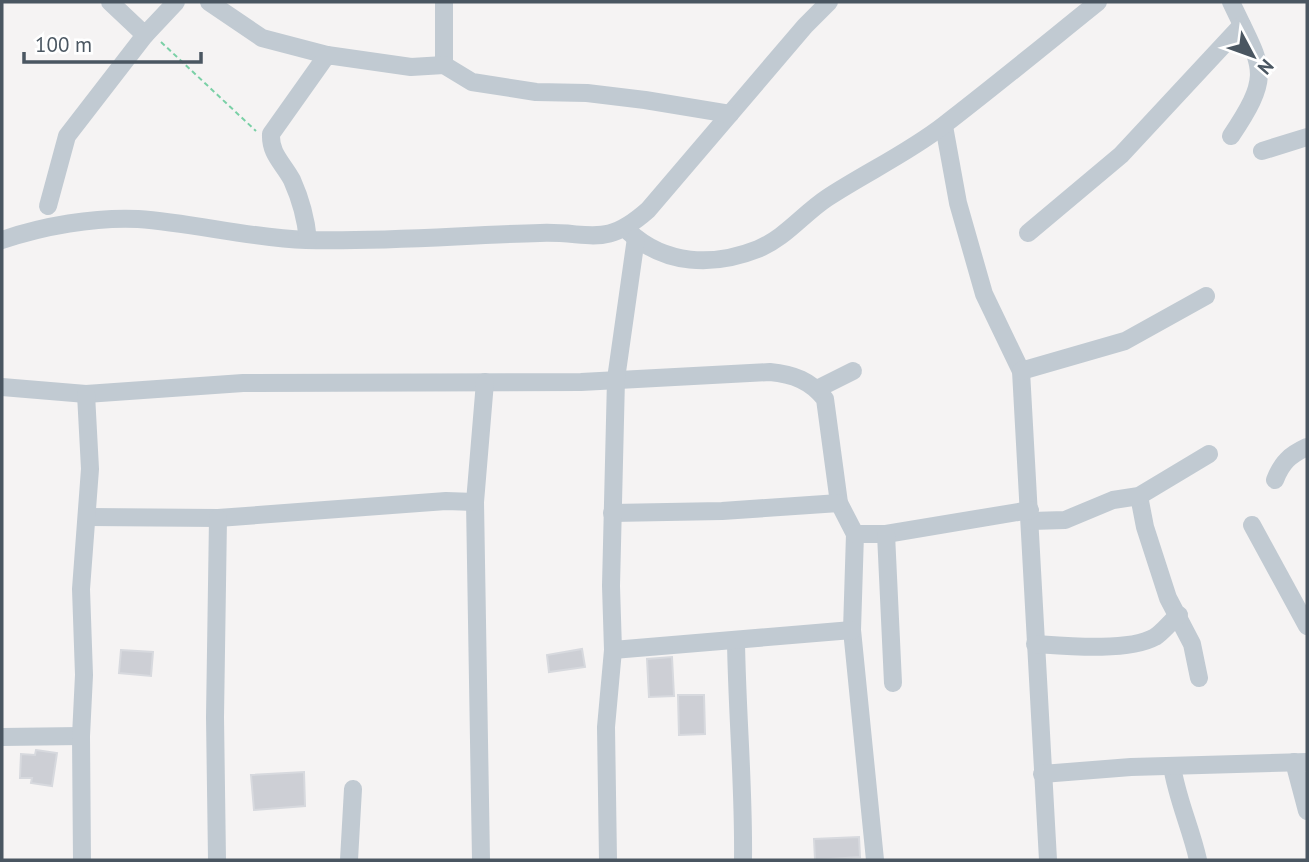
<svg xmlns="http://www.w3.org/2000/svg" width="1309" height="862" font-family="'PT Sans',sans-serif">
<rect width="100%" height="100%" fill="#f5f3f3"/>
<g fill="#cdcfd5" stroke="#d7d9de" stroke-width="2">
<polygon points="582,649 585,667 549,672 547,655"/>
<polygon points="121,650 153,652 151,676 119,673"/>
<polygon points="672,657 674,696 649,697 647,659"/>
<polygon points="678,695 704,695 705,734 679,735"/>
<polygon points="36,750 57,753 52,786 31,783 32,778 20,778 21,754 35,755"/>
<polygon points="304,772 305,806 254,810 251,775"/>
<polygon points="859,837 860,857 815,860 814,839"/>
</g>
<g fill="none" stroke-linecap="round" stroke-linejoin="round">
<polyline stroke="#7ad0a6" stroke-width="2" stroke-dasharray="5 3.5" stroke-linecap="butt" points="161,42 256,131"/>
<g stroke="#c1cad2" stroke-width="18">
<polyline points="110,2 145,35 176,2"/>
<polyline points="209,2 262,38 327,55"/>
<path d="M1231,2C1262,68 1274,72 1231,136"/>
<polyline points="444,65 444,2"/>
<polyline points="944,126 958,203 984,294 1021,371 1048,860"/>
<polyline points="1262,151 1307,137"/>
<polyline points="48,206 67,136 145,35"/>
<path d="M629,232C665,265 713,267 758,249C785,238 803,214 827,198C865,173 908,153 944,125C996,85 1047,43 1098,2"/>
<polyline points="1028,233 1121,155 1242,25"/>
<path d="M2,240C43,226 94,217 138,219C194,223 250,238 306,240C384,242 462,235 540,233C591,231 604,249 648,210L805,26L829,2"/>
<path d="M308,240C306,218 301,200 292,180C283,163 270,154 271,134L327,55L411,67L444,65L472,82L536,92L587,93L645,100L730,114"/>
<polyline points="1021,371 1125,341 1206,296"/>
<path d="M2,387L86,394L243,383L581,382L770,372C793,374 811,381 825,399L839,503L855,534L852,630L875,860"/>
<polyline points="817,389 853,371"/>
<path d="M1275,480C1282,462 1290,455 1307,447"/>
<polyline points="1139,496 1145,527 1168,598 1192,644 1199,678"/>
<polyline points="475,502 481,860"/>
<polyline points="612,513 722,511 839,503"/>
<polyline points="89,517 218,518 446,501 475,502 485,382"/>
<polyline points="1031,521 1065,520 1113,500 1139,496 1209,454"/>
<polyline points="1252,525 1307,626"/>
<polyline points="855,534 886,534 1030,510"/>
<polyline points="886,534 893,683"/>
<path d="M736,641C737,714 744,787 743,860"/>
<path d="M1035,644C1065,646 1128,652 1155,637C1163,632 1171,621 1179,615"/>
<polyline points="613,650 852,630"/>
<polyline points="2,737 81,736"/>
<polyline points="1294,762 1307,811"/>
<path d="M1172,766C1177,799 1191,828 1198,860"/>
<polyline points="1042,774 1131,767 1307,762"/>
<polyline points="82,860 81,736 84,675 81,589 90,469 86,394"/>
<polyline points="217,860 215,717 218,518"/>
<polyline points="349,860 353,789"/>
<polyline points="608,860 606,727 613,650 611,586 616,379 636,238"/>
</g>
</g>
<rect width="1309" height="862" fill="none" stroke="#4a5661" stroke-width="7"/>
<g transform="translate(1253 56) rotate(131)" stroke="#ffffff" stroke-width="5" paint-order="stroke">
<path d="M0-5L12 26L0 18L-12 26Z" fill="#4a5661"/>
<text y="-10" font-size="19" font-weight="bold" text-anchor="middle" fill="#4a5661">N</text>
</g>
<path d="M24 52v10h177v-10" fill="none" stroke="#4a5661" stroke-width="3.5"/>
<text x="35" y="52" font-size="21" fill="#4a5661" stroke="#ffffff" stroke-width="5" paint-order="stroke">100 m</text>
</svg>
